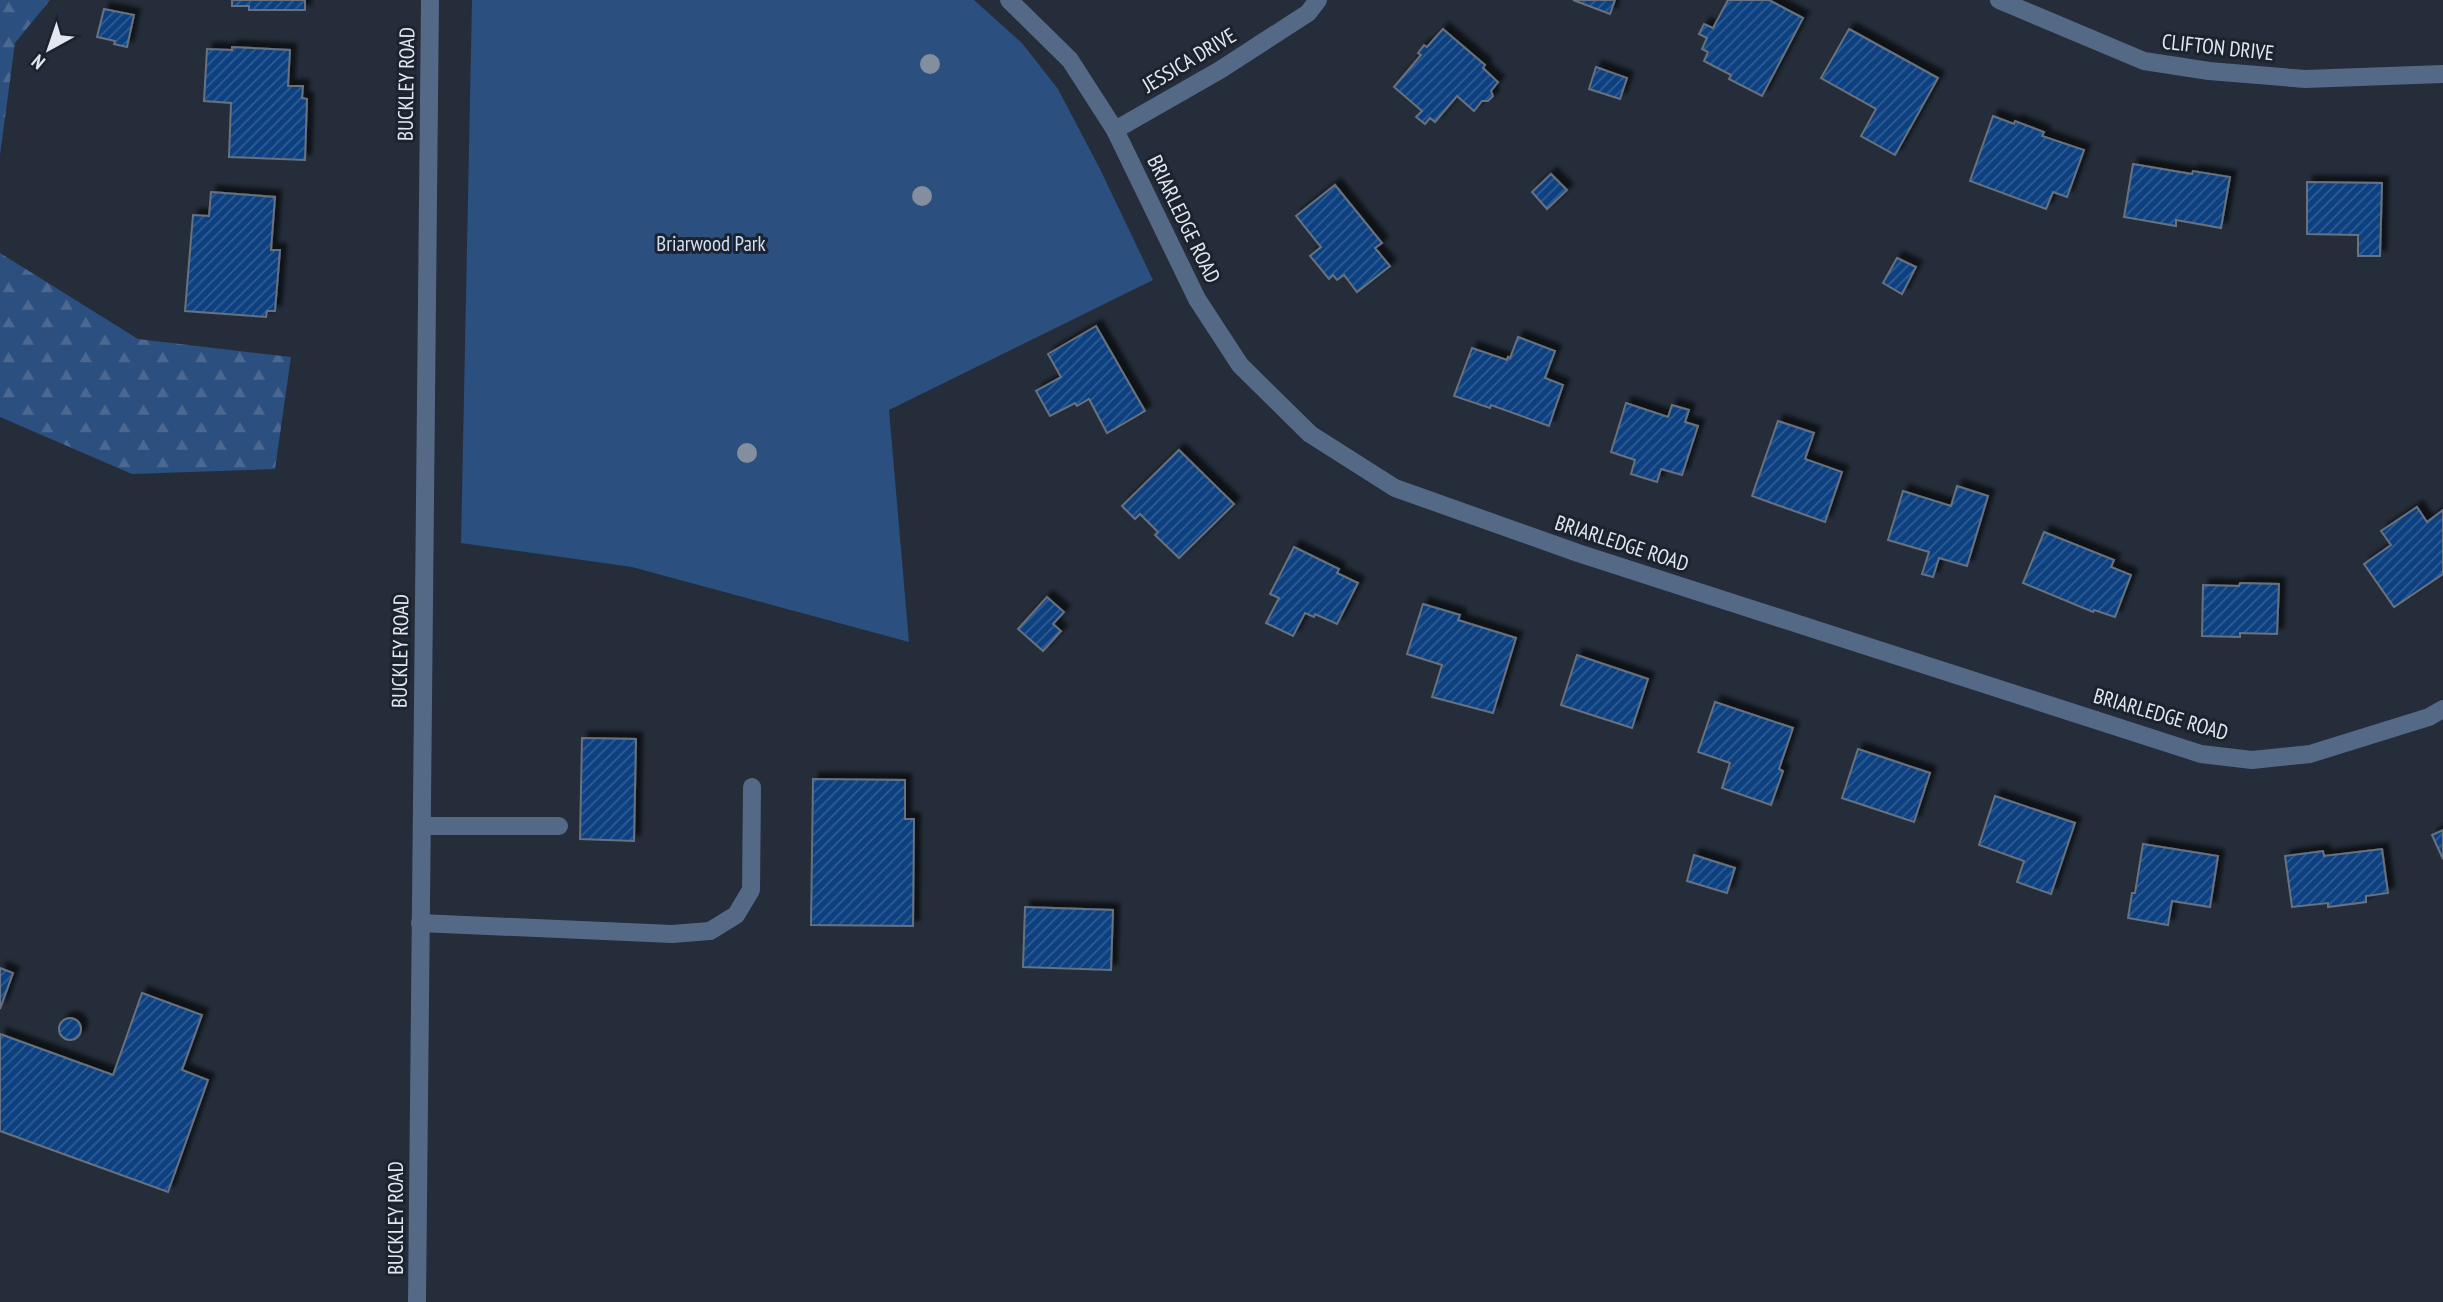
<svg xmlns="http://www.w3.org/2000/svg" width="2443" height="1302" font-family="'PT Sans Narrow',sans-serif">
<defs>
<pattern id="forest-firs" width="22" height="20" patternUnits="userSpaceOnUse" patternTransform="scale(1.75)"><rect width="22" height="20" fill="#2b4f7e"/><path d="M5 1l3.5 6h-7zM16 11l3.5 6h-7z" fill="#4a6891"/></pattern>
<pattern id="building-hatch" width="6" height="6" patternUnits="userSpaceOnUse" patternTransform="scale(1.75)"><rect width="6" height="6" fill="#0d4180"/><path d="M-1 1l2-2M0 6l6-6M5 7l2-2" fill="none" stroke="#305c92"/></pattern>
<filter id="shadow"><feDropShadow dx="6" dy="-6" stdDeviation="2" flood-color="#0009"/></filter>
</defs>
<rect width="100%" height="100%" fill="#242d39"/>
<g fill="url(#forest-firs)">
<polygon points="0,0 50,0 15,43 0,155"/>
<polygon points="0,253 138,339 291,357 275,469 132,474 0,417"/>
</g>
<polygon fill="#2b4f7e" points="472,0 974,0 1022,43 1058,89 1100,169 1153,280 889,410 909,642 632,567 461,543"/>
<g fill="url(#building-hatch)" stroke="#67717f" stroke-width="2" filter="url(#shadow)">
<polygon points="232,0 305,0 305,10 249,10 249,6 232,6"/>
<polygon points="1573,0 1615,0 1610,14"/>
<polygon points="1728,0 1769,0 1803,18 1762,96 1729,79 1731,75 1704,61 1708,52 1702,49 1707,38 1699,34 1704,24 1713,28"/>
<polygon points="104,9 134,15 127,47 114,44 115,41 97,37"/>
<polygon points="1443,29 1485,65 1483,68 1498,82 1491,91 1493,96 1488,101 1482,101 1474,111 1457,96 1435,122 1430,118 1425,124 1416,117 1422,111 1394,87 1421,55 1418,53 1424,45 1427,47"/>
<polygon points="1849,29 1938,78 1895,155 1861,136 1876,109 1821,78"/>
<polygon points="232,47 290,50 288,86 303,86 302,98 307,99 305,160 229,157 231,103 204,101 207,49 232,50"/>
<polygon points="1596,67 1627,78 1620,99 1589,89"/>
<polygon points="1993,116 2014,124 2015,121 2044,132 2042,136 2084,150 2067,197 2053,192 2046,209 1970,181"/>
<polygon points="2133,164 2192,174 2193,171 2230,177 2221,228 2176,220 2176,226 2124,217"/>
<polygon points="1551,174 1567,190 1547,209 1532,192"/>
<polygon points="2307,182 2382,183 2380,256 2358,256 2358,235 2307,234"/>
<polygon points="1335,185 1382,243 1375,248 1390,266 1357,292 1344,275 1337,280 1333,275 1329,279 1310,256 1321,247 1296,216"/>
<polygon points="211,192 275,197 271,250 280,250 275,311 267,311 266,317 185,311 193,215 209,216"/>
<polygon points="1897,258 1916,267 1902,294 1883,283"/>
<polygon points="1096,326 1145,411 1107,433 1089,399 1077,406 1075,403 1050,416 1036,391 1061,377 1048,354"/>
<polygon points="1518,337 1555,351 1545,378 1563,385 1549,426 1491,405 1490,408 1454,396 1472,348 1507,360 1508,357 1510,358"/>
<polygon points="1626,403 1668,417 1672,405 1689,410 1685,422 1698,426 1682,475 1661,469 1657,482 1631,474 1635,460 1611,452"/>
<polygon points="1778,421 1814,433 1805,459 1842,472 1825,522 1752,496"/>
<polygon points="1179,450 1234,504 1179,558 1155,535 1158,532 1140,514 1135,519 1122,506"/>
<polygon points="1957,486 1988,496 1967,566 1939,558 1933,577 1922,574 1929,552 1888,540 1903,491 1951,506"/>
<polygon points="2417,507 2427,522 2443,510 2443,574 2394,607 2364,564 2391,545 2381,531"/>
<polygon points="2044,532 2114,560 2111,567 2131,575 2115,617 2094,610 2093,612 2023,583"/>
<polygon points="1294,547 1339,569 1337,573 1358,583 1337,624 1315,614 1314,617 1305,613 1293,636 1266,623 1279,598 1270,594"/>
<polygon points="2240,583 2279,584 2277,634 2240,633 2240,637 2202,636 2203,585 2239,586"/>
<polygon points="1047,597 1064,612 1053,624 1061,631 1043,651 1018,629"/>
<polygon points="1423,604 1460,615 1458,620 1516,638 1493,713 1432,697 1442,665 1407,654"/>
<polygon points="1577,655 1648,679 1632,728 1561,705"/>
<polygon points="1715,702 1793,728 1779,769 1783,771 1771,805 1722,788 1730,763 1698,752"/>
<polygon points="582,738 636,739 634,841 580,839"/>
<polygon points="1858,749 1930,773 1914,822 1842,798"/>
<polygon points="813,779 905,780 905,819 914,819 913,926 811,925"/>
<polygon points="1995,796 2075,823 2051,894 2017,882 2024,861 1979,845"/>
<polygon points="2443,830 2443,859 2432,835"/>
<polygon points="2143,844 2218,856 2210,907 2172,901 2168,925 2128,918 2132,893 2135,893"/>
<polygon points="2382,849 2388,893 2366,896 2366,902 2328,907 2328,903 2292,907 2285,856 2323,851 2324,856"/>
<polygon points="1694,855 1735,868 1727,893 1687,881"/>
<polygon points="1025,907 1113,910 1111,970 1023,967"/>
<polygon points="0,968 13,973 0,1009"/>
<polygon points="142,993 202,1015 182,1070 208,1080 168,1192 0,1131 0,1034 113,1075"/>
<circle cx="70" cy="1029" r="11"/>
</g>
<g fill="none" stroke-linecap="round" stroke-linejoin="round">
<g stroke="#536986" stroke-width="18">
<polyline points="422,826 559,826"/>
<polyline points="420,923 672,934 710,931 736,915 751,890 752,787"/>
</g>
<g stroke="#536986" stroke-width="18">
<polyline points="1009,0 1070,60 1115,130 1197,299 1240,365 1310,434 1395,488 1578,553 2201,754 2252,760 2310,754 2429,717 2443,709"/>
<polyline points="1999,0 2144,61 2209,71 2305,79 2443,74"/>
<polyline points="1115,130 1220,70 1308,13 1318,0"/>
</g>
<polyline stroke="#536986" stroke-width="18" points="417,1302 430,0"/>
</g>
<g fill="#838e9e">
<circle cx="930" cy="64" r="10"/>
<circle cx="922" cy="196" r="10"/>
<circle cx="747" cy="453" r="10"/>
</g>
<g text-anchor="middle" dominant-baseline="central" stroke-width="6" stroke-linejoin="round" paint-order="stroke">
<g font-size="21" fill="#e3e8f0" stroke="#1b232e">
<text transform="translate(2218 47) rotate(6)">CLIFTON DRIVE</text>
<text transform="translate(1189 60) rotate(-31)">JESSICA DRIVE</text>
<text transform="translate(406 84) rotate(-89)">BUCKLEY ROAD</text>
<text transform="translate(1184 219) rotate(64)">BRIARLEDGE ROAD</text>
<text transform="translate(1622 543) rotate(18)">BRIARLEDGE ROAD</text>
<text transform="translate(400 651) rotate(-89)">BUCKLEY ROAD</text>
<text transform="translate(2161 714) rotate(16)">BRIARLEDGE ROAD</text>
<text transform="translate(395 1218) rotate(-90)">BUCKLEY ROAD</text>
</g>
<g font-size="21" fill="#d0def1" stroke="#1b232e">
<text x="711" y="243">Briarwood Park</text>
</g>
</g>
<g transform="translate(49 49) rotate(220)" stroke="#1b232e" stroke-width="5" paint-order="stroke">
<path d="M0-5L12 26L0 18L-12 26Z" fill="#e3e8f0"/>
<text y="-10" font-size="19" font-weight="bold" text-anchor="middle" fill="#e3e8f0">N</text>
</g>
</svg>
